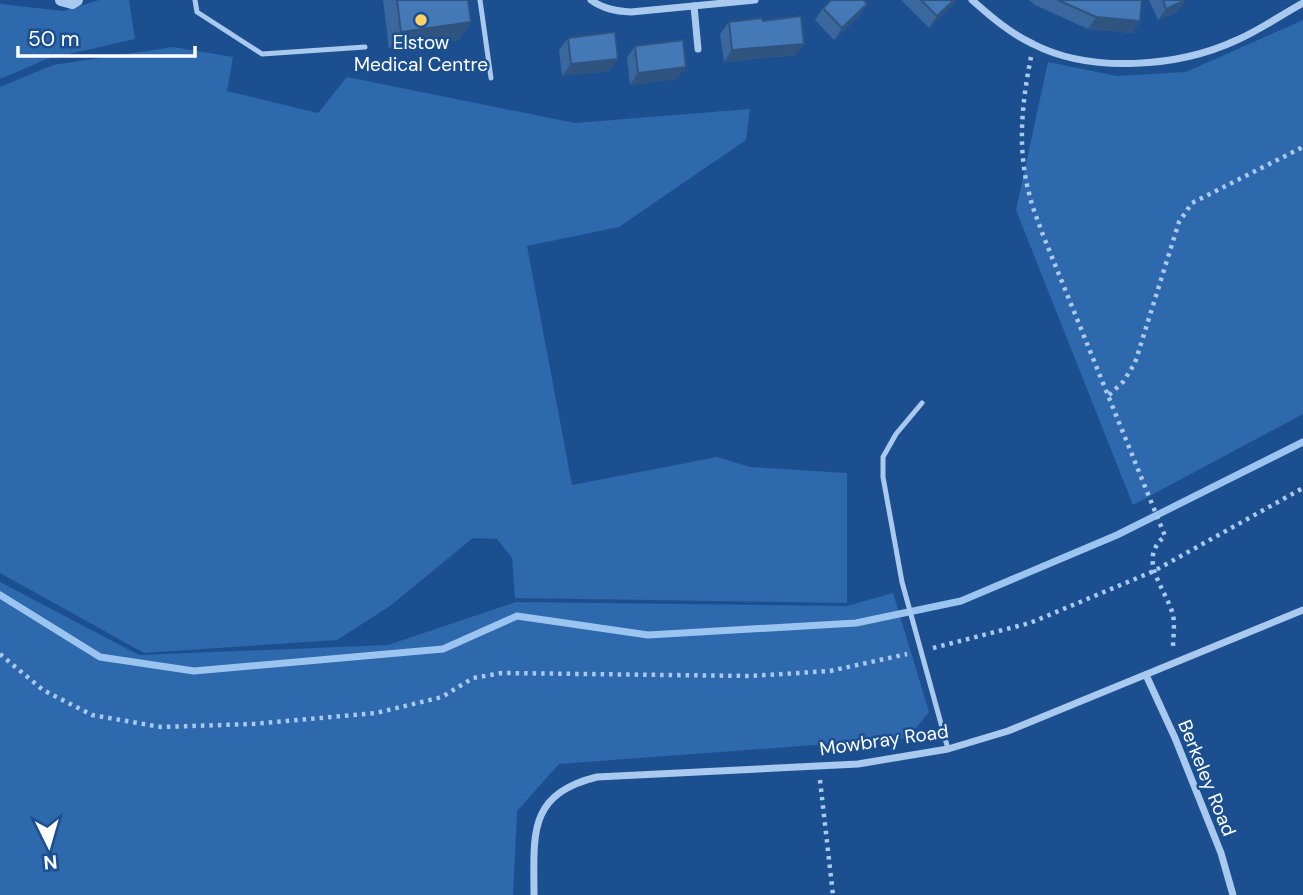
<svg xmlns="http://www.w3.org/2000/svg" width="1303" height="895" font-family="'DM Sans',sans-serif">
<rect width="100%" height="100%" fill="#1b4f8f"/>
<g fill="#2e69ad">
<polygon points="99,0 129,0 135,39 47,59 0,79 0,4 64,11"/>
<polygon points="1303,20 1303,414 1133,505 1016,210 1048,62 1117,76 1186,72"/>
<polygon points="173,47 233,57 227,91 318,113 347,77 575,123 750,109 746,140 619,227 527,246 572,485 717,457 750,467 847,473 847,603 515,598 512,558 497,539 473,538 390,606 337,640 144,653 0,573 0,87 53,65"/>
<polygon points="0,582 139,655 388,645 516,602 847,606 893,593 929,712 908,738 559,764 517,811 513,895 0,895"/>
</g>
<g fill="none" stroke-linecap="round" stroke-linejoin="round">
<polyline stroke="#9cc4f0" stroke-width="7" points="0,595 100,657 194,671 443,649 517,616 648,635 856,623 961,601 1117,535 1303,442"/>
<g stroke="#a9c9ee" stroke-width="4.5" stroke-dasharray="3.5 5" stroke-linecap="butt">
<path d="M1031,57C1022,102 1017,148 1029,193C1032,207 1038,221 1043,235L1165,536C1136,560 1166,588 1173,615C1175,625 1173,638 1173,648"/>
<polyline points="1109,395 1123,382 1135,363 1179,222 1192,203 1303,147"/>
<polyline points="933,648 1030,623 1154,571 1303,488"/>
<polyline points="0,654 43,690 92,715 161,727 253,724 376,713 442,697 473,678 502,673 751,676 830,671 907,654"/>
<polyline points="820,780 833,895"/>
</g>
<g stroke="#a9c9ee" stroke-width="5">
<polyline points="195,0 197,12 262,54 365,47"/>
<polyline points="480,0 491,78"/>
<polyline points="922,403 896,434 883,457 883,477 902,582 948,749"/>
</g>
<g stroke="#a9c9ee" stroke-width="7">
<path d="M591,0C603,9 616,11 631,12L755,0"/>
<path d="M972,0C991,17 1010,33 1033,44C1091,74 1179,67 1237,40C1260,30 1281,15 1303,3"/>
<polyline points="694,6 698,49"/>
<polyline points="1146,675 1175,738 1221,853 1233,895"/>
<path d="M534,895C534,835 527,794 597,777L858,764L948,749L1008,731L1303,610"/>
</g>
<polyline stroke="#a9c9ee" stroke-width="12" points="61,0 72,3 77,0"/>
</g>
<g fill="#3a679d">
<polygon points="383,0 468,0 459,40 389,49"/>
<polygon points="901,0 956,0 952,6 929,28"/>
<polygon points="1029,0 1142,0 1140,21 1132,33 1088,29 1035,5"/>
<polygon points="1149,0 1186,0 1177,12 1158,20"/>
<polygon points="867,4 859,16 834,40 815,20 823,8"/>
<polygon points="763,21 796,55 724,62 720,34 729,22"/>
<polygon points="568,38 609,71 562,76 559,50"/>
<polygon points="635,46 677,79 630,85 627,58"/>
</g>
<g fill="#305480">
<polygon points="954,0 956,0 952,6 929,28 937,16"/>
<polygon points="1186,0 1177,12 1158,20 1166,9"/>
<polygon points="867,4 859,16 834,40 842,28"/>
<polygon points="1096,17 1140,21 1132,33 1088,29"/>
<polygon points="471,22 459,40 389,49 401,32"/>
<polygon points="804,44 796,55 724,62 732,50"/>
<polygon points="618,59 609,71 562,76 571,64"/>
<polygon points="686,67 677,79 630,85 638,73"/>
</g>
<g fill="#4478b7" stroke="#305480" stroke-width="2">
<polygon points="397,0 468,0 471,22 401,32"/>
<polygon points="831,0 864,0 867,4 842,28 823,8"/>
<polygon points="921,0 954,0 937,16"/>
<polygon points="1058,0 1142,0 1140,21 1096,17"/>
<polygon points="1163,0 1186,0 1166,9"/>
<polygon points="801,16 804,44 732,50 729,22 762,18 763,21"/>
<polygon points="615,32 618,59 571,64 568,38"/>
<polygon points="683,40 686,67 638,73 635,46"/>
</g>
<circle fill="#ffd166" stroke="#1b4f8f" stroke-width="2.5" cx="421" cy="20" r="7"/>
<g text-anchor="middle" dominant-baseline="central" stroke-width="5" stroke-linejoin="round" paint-order="stroke">
<g font-size="19" fill="#fff" stroke="#1b4f8f">
<text x="421" y="42">Elstow<tspan x="421" dy="22">Medical Centre</tspan></text>
</g>
<g font-size="19" fill="#fff" stroke="#1b4f8f">
<text transform="translate(884 740) rotate(-8)">Mowbray Road</text>
<text transform="translate(1207 778) rotate(68)">Berkeley Road</text>
</g>
</g>
<g transform="translate(49 846) rotate(175)" stroke="#1b4f8f" stroke-width="5" paint-order="stroke">
<path d="M0-5L12 26L0 18L-12 26Z" fill="#ffffff"/>
<text y="-10" font-size="19" font-weight="bold" text-anchor="middle" fill="#ffffff">N</text>
</g>
<path d="M18 46v10h177v-10" fill="none" stroke="#ffffff" stroke-width="3.5"/>
<text x="28" y="46" font-size="21" fill="#ffffff" stroke="#1b4f8f" stroke-width="5" paint-order="stroke">50 m</text>
</svg>
